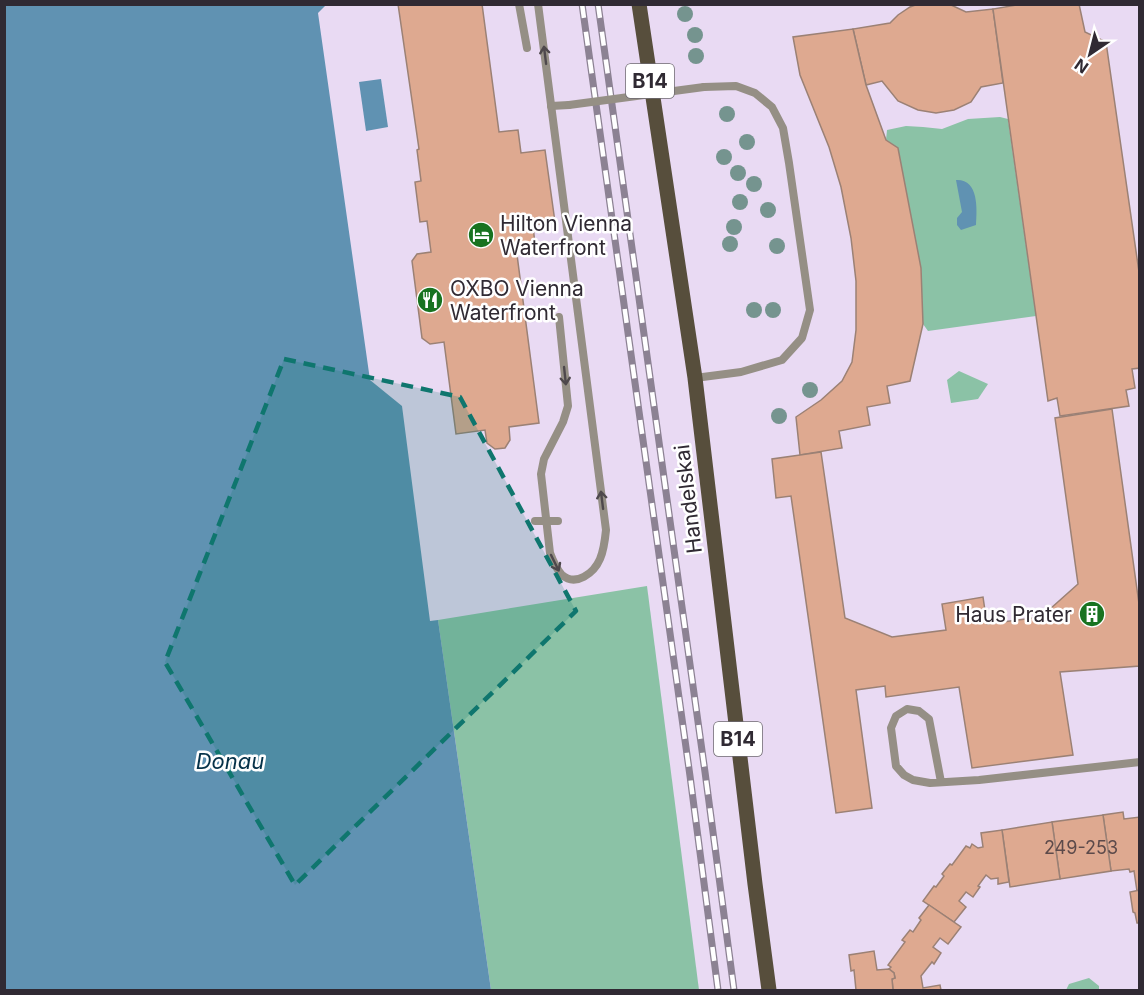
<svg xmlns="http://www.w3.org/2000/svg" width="1144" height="995" font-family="Inter,sans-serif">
<rect width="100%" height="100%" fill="#e9daf3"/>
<g fill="#8bc2a6">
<polygon points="1000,117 1008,119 1036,316 928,331 923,324 921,268 898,148 886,140 887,130 906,126 923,127 942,129 968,119"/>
<polygon points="959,371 988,384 978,399 951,403 947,380"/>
<polygon points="647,586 699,990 491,990 438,620"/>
<polygon points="1089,978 1099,986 1099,990 1066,990 1069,984"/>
</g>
<g fill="#6092b2">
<polygon points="5,4 326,5 318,13 370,380 402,406 430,621 438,620 491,990 5,990"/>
<polygon points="381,79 388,127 366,131 359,82"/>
<path d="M956,180C979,179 977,209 976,225L961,230L957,225V218L962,212Z"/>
</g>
<g fill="#dea990" stroke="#9b8175" stroke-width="1.5">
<polygon points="398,4 482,4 499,132 518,130 521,153 545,150 555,222 533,225 535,245 516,247 539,423 509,427 510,440 505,448 495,449 487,443 485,430 456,434 444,342 430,344 422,338 412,261 417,254 431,252 427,221 420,222 415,182 421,181 417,150 419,149"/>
<polygon points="918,4 949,4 966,12 993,9 1003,83 981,87 971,102 954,110 936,113 918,110 898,101 882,81 866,85 853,29 890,23 898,15 910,7"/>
<polygon points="1023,4 1079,4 1085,32 1106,42 1140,279 1140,368 1132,369 1135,388 1126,390 1129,406 1060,416 1057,398 1048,401 993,9"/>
<polygon points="853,29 866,85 886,140 898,148 921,268 923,324 910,381 887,386 890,403 867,407 870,425 839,431 842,448 800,455 796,417 821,400 842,381 852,362 856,330 856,281 851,238 841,187 829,147 800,75 793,37"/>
<polygon points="1112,409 1140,611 1140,666 1060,672 1073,755 972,768 959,687 886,697 885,686 856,690 872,808 836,813 791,496 776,498 772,459 821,452 845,618 892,637 946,630 942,604 983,597 987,624 1041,617 1078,584 1055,418"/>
<polygon points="1123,812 1124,819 1140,817 1140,890 1137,891 1134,871 1130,872 1129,869 1111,871 1103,815"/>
<polygon points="1103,815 1111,871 1060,879 1052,822"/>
<polygon points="1052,822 1060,879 1010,887 1002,830"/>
<polygon points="1002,830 1009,882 998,884 998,878 991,879 986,875 978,886 980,887 973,897 966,892 959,901 966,907 954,922 923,901 934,886 936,887 944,876 942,874 950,864 952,865 966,846 970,848 972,844 978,848 983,847 981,833"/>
<polygon points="1140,890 1140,925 1139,923 1137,923 1135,913 1133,912 1130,892"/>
<polygon points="929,905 961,927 948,944 940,938 933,947 941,953 934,964 932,962 921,976 923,988 940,985 941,990 893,990 892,979 895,978 894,973 889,969 891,967 888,965 905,942 902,940 910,930 913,932 921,920 919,918"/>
<polygon points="874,951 877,970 889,969 894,973 895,978 892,979 893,990 856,990 854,970 851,971 849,955"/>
</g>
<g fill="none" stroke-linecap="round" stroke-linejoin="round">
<g stroke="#958f85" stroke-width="8">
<polyline points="519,4 527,48"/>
<path d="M538,4L606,530C605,540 604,550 600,559C594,573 576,587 562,575C556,569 553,561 550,553L541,474L544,459L563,422L568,406L559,317"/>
<polyline points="551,106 569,105"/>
<polyline points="695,378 741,372 782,360 802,338 810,310 789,163 783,128 772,107 755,93 736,86 704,87"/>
<polyline points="535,521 558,521"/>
<polyline points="941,782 929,719 919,711 907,709 896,716 891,728 896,766 904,775 913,780 930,783 979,780 1140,762"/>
</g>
<polyline stroke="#574e3c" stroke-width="15" points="639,4 695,378 755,884 769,990"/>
<g stroke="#8c8293" stroke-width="7">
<g id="rail">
<polyline points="582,4 690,776 718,990"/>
<polyline points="598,4 705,772 734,990"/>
</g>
</g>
<use href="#rail" stroke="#fff" stroke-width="4.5" stroke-dasharray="14" stroke-linecap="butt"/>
<polyline stroke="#958f85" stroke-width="8" points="569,105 704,87"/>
</g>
<g fill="#75948f">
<circle cx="685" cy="14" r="8"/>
<circle cx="695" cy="35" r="8"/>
<circle cx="696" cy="56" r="8"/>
<circle cx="727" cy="114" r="8"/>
<circle cx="747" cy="142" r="8"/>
<circle cx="724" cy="157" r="8"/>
<circle cx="738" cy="173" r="8"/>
<circle cx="754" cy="184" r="8"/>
<circle cx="740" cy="202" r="8"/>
<circle cx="768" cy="210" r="8"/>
<circle cx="734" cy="227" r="8"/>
<circle cx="730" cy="244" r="8"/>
<circle cx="777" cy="246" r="8"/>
<circle cx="754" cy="310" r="8"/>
<circle cx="773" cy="310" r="8"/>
<circle cx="810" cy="390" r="8"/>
<circle cx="779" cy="416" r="8"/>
</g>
<defs><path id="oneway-shaft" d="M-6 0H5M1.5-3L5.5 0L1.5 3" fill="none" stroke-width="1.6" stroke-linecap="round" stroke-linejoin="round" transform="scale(1.5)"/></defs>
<g stroke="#4e484c">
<use href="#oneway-shaft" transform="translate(545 55) rotate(-97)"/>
<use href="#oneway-shaft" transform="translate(565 376) rotate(84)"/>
<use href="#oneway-shaft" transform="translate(602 500) rotate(-97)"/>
<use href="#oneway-shaft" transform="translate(555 563) rotate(64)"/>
</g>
<path fill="#0f766e" fill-opacity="0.2" stroke="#0f766e" stroke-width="4.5" stroke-dasharray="12 8" stroke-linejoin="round" d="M284,359L460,397L576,611L295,885L165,662Z"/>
<defs>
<g id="hotel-disc" transform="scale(1.35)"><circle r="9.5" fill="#187320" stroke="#fff"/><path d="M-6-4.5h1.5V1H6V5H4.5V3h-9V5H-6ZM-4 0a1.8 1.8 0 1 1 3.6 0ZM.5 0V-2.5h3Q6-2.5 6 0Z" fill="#fff"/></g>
<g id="restaurant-disc" transform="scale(1.35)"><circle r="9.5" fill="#187320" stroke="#fff"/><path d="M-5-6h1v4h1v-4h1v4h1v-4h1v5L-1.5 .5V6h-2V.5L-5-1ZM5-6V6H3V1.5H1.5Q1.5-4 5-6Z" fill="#fff"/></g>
<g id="building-disc" transform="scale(1.35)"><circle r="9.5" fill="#187320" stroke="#fff"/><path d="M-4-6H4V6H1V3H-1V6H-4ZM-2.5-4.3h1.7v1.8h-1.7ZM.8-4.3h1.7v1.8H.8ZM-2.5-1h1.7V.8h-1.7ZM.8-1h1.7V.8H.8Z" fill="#fff"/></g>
</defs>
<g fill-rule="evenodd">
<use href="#hotel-disc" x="481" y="235"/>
<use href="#restaurant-disc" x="430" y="300"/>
<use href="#building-disc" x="1092" y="614"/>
</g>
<g text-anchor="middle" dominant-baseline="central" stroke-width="5" stroke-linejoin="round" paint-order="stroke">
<g font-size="18" fill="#5c4a4a">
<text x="1081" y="847">249-253</text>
</g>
<g fill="#fff" stroke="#6e6a70" stroke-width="1.5">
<rect x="626" y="64" width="48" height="34" rx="4.5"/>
<rect x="714" y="722" width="48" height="34" rx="4.5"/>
</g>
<g font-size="20" font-weight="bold" fill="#302a33">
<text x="650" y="81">B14</text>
<text x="738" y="739">B14</text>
</g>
<g font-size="21" fill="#302a33" stroke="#fff" text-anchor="start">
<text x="500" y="223">Hilton Vienna<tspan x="500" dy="24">Waterfront</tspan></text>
<text x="450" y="288">OXBO Vienna<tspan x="450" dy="24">Waterfront</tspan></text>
<text x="1072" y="614" text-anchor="end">Haus Prater</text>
</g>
<g font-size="21" fill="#302a33" stroke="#fff">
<text transform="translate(688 499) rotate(-97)">Handelskai</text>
</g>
<g font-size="22" font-style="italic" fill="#063249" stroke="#fff">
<text x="230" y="761">Donau</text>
</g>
</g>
<rect width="1144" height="995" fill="none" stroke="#302a33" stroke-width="12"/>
<g transform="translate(1090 54) rotate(215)" stroke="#ffffff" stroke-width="4.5" paint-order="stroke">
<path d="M0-4.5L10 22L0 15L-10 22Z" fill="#302a33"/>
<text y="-9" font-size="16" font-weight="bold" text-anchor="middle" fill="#302a33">N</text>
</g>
</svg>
